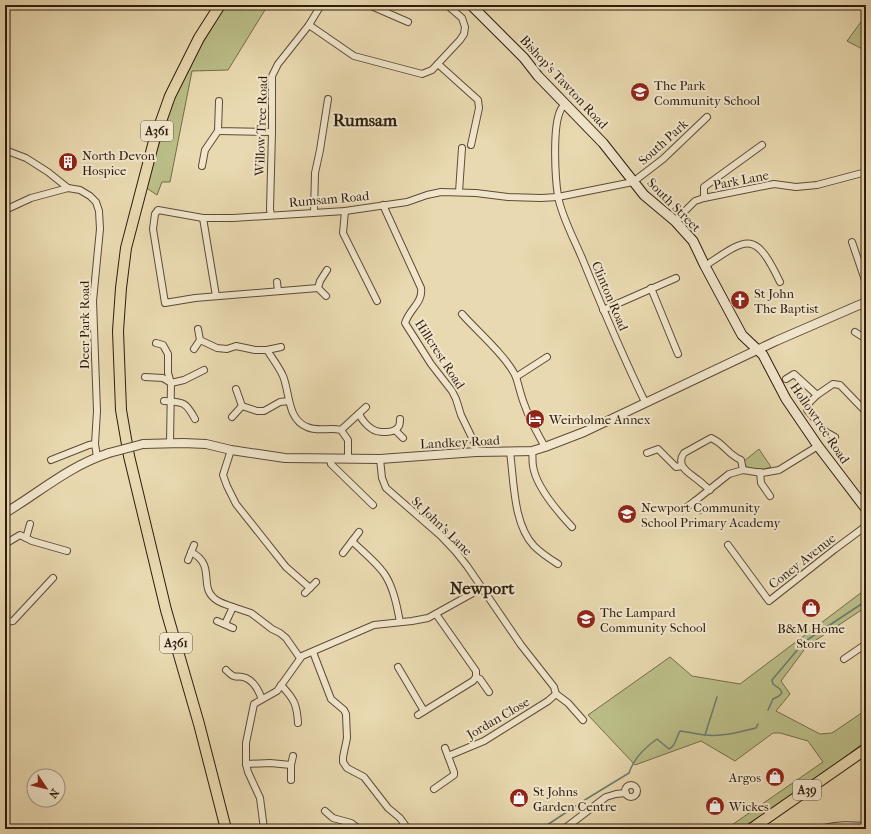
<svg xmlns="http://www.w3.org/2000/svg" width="871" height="834" font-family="'IM FELL French Canon',serif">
<rect width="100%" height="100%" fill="#e9d9b0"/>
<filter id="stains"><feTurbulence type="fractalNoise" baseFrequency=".005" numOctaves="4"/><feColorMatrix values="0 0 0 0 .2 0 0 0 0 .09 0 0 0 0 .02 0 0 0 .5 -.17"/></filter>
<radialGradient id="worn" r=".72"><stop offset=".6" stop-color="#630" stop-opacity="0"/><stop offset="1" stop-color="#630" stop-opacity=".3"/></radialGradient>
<g fill="#bbbe88" stroke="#746d4a">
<polygon points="226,5 268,5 228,70 192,71 170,182 162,182 157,195 145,187 174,98 194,57"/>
<polygon points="866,15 866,51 847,41"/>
<polygon points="759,449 771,467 761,470 746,467 743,462"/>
<polygon points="866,589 866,607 807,646 781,681 790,694 776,711 820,734 832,733 866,710 866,741 831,768 741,829 726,829 823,762 808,741 780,733 773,733 735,761 701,741 635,765 588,715 670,657 692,676 740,684"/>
</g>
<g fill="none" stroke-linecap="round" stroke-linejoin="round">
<g stroke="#6d7b6e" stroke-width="1.5">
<polyline points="768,710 773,699 779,696 782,693 780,689 773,684 772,680 804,642 866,601"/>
<polyline points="705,735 717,697"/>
<path d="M541,829L588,798L629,773C634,758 644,748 657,739L669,749C676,746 676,737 680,731C688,732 697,734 705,735C722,737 740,732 756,728L758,724"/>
</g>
<g stroke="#5d4b36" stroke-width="8">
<g id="minor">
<polyline points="369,5 408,22"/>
<polyline points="309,25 354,56 422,74 432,70 460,40 464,34 465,27 462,18 447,5"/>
<polyline points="438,64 478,100 479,108 471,145"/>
<polyline points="219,101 218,131 272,132"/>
<path d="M565,104C562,107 560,110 559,114C553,132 555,177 558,196C561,215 574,239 582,258C602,307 622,355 645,402"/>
<polyline points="5,150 26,158 48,172 68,188"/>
<polyline points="202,166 205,150 218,131"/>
<polyline points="459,192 462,148"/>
<polyline points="704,198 704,187 762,145"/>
<path d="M383,205L421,288C423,303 410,308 405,323L431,364L452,391L456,399L461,415L475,444L476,452"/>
<polyline points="5,210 31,198 68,188 80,190 90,196 96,202 99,211 100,229 93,301 97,411 95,444 97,457"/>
<polyline points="345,211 343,233 377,301"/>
<polyline points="314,212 315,173 320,150 328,99"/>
<polyline points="271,215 270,209 272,132 272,76 278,64 309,25 321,5"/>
<polyline points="203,218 216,296"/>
<polyline points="675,221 695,201 704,198 774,184 796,187 817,185 866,172"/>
<polyline points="852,242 866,283"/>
<path d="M705,266C748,237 755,230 780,282"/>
<polyline points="327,270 320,281 318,288 195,298 165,303 153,229 155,214 158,210 203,218 233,218 345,211 407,202 427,195 441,192 476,193 508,197 541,198 558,197 633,182 663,159 707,117"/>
<polyline points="277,282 278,291"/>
<polyline points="318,288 326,296"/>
<polyline points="651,288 678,354"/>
<polyline points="603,310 676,278"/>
<path d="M462,314C476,330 508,358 516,377C519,386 521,397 525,406C530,421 538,434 545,447"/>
<polyline points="198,329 200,340 217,348 227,349 236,346 255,350 267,350 281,347"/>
<polyline points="855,332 866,339"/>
<polyline points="156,343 163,345 168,354 168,373 171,383 170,443"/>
<polyline points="194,349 200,340"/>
<path d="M267,350C272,358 279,367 283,376C290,393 287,419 307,427C318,432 330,427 341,430L348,440V459"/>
<polyline points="145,377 163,378 171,383 184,380 204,370"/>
<polyline points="516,377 547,357"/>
<polyline points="786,379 794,374 817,395"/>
<polyline points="236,389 242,406 257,411 264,411 280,402 289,401"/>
<path d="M164,401C184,402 186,402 195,419"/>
<path d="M359,414C362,420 366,425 372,429C378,433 395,434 399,426C400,424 400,422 400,419"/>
<polyline points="232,417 242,406"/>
<polyline points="341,430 366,407"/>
<polyline points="395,430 403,438"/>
<polyline points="835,437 826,432 807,410 809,403 817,395 833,384 840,385 866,412"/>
<polyline points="231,450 223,475 227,486 236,504 286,567 310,588"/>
<path d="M532,451C533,456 532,461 533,466C536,487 558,512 572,527"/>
<path d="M510,452C514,480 513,524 534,546C541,553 550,559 558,564"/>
<polyline points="647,453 658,449 676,467 682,466"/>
<polyline points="330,458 331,464 373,505"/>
<polyline points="380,459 382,478 386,488 441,536 456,552 467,566 521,645 554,687 556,694 568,703 583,720"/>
<polyline points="51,460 89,445 95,444"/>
<polyline points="760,472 761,483 770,496"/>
<path d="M710,490C706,487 702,483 698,480C689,473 675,466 684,453L711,438C725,444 727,454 741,460L743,470"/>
<polyline points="683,510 695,501"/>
<polyline points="700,510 695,501 729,474 743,470 762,473 779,470 818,446"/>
<polyline points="26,538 30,524"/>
<path d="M352,541C362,551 375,561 383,572C393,585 397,606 400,622"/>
<polyline points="5,544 20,535 32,541 67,551"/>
<polyline points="728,545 769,601 835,549 866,526"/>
<path d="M191,552C218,566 196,588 218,601C223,604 228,605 233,607L225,624"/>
<polyline points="343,553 359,532"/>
<polyline points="188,560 194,545"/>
<polyline points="305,593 316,582"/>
<polyline points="233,607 251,613 272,629 280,633 286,638 300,658"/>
<polyline points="436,614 476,671 476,677 480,679 489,692"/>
<polyline points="217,621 233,628"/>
<polyline points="5,622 13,621 53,578"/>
<polyline points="313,652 331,699 344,710 346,714 347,738 343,757 343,762 347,768 364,777 388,808 400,818 405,825 403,829"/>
<polyline points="844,659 866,644"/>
<polyline points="398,667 424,711"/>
<path d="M226,670C237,681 235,674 246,678C255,682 259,692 262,699"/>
<path d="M281,685C294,699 297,704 298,723"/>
<polyline points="418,715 473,681 476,677"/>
<polyline points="445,748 448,756"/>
<polyline points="246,764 270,763 291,765"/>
<polyline points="291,780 291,765 293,756"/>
<circle cx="631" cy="791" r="6"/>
<polyline points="434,789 454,775 454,772 448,756 484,741 548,701 556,694"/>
<polyline points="325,811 333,818 351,823 359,829"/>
<polyline points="264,829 260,798 248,772 246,764 246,743 254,704 277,691 302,656 374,625 412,621 428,618 482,588"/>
<polyline points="564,829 606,797 616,794 626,793"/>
<path d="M821,829C836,824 851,825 866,826"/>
</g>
</g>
<g stroke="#5d4b36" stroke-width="10">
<g id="tertiary">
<polyline points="143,444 183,443 206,444 231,450 285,458 380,459 476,452 532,451 545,447 584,432 776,341 866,302"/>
<path d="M5,513C40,492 69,466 109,453"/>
</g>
</g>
<g stroke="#2e1c0d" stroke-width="11">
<polyline id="secondary" points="471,5 524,58 538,76 603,143 644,195 675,221 693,241 705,266 742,335 763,355 786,399 818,446 866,509"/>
</g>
<g stroke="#2e1c0d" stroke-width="12">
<polyline id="primary" points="751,829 866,749"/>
</g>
<g stroke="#2e1c0d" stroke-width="12">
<polyline id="trunk" points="220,5 199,38 170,96 154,141 126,248 121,288 118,331 121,410 129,456 166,610 199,724 226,829"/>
</g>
<use href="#minor" stroke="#f1e6cc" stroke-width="6"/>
<use href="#tertiary" stroke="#f1e6cc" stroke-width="8"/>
<use href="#secondary" stroke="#f1e6cc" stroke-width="9"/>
<use href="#primary" stroke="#e9d9b0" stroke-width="10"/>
<use href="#trunk" stroke="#e9d9b0" stroke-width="10"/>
<g stroke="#5d4b36" stroke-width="10" stroke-linecap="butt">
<polyline id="tertiary-bridge" points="109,453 143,444"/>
</g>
<use href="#tertiary-bridge" stroke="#f1e6cc" stroke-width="8"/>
</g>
<defs>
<g id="school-disc" transform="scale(1)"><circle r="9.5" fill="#8f2418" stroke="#f1e6cc"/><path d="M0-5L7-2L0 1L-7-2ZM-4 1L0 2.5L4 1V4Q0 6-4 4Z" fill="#fff"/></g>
<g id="building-disc" transform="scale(1)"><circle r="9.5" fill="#8f2418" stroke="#f1e6cc"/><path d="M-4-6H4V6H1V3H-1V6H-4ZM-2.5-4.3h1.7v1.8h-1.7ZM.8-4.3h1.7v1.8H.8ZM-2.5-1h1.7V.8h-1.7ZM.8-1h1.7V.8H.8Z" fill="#fff"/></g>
<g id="church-disc" transform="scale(1)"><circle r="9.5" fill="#8f2418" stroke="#f1e6cc"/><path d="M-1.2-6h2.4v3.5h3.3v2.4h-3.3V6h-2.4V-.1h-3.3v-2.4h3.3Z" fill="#fff"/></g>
<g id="hotel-disc" transform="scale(1)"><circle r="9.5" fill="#8f2418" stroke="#f1e6cc"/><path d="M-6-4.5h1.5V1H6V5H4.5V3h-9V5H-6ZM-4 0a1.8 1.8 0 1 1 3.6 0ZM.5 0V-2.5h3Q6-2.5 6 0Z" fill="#fff"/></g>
<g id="shop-disc" transform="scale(1)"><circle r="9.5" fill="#8f2418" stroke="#f1e6cc"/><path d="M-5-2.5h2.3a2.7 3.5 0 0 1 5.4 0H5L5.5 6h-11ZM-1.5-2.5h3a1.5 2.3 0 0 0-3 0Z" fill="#fff"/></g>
</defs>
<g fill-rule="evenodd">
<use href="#school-disc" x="640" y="92"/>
<use href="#building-disc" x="68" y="162"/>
<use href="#church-disc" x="740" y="300"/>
<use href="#hotel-disc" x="535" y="419"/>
<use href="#school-disc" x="627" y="514"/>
<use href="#shop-disc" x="811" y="608"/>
<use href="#school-disc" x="586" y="619"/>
<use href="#shop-disc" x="775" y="777"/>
<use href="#shop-disc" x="519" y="798"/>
<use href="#shop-disc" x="715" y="806"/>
</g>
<g text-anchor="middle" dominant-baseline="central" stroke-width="4" stroke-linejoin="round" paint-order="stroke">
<g fill="#f1e6cc" stroke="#685946" stroke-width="1">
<rect x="141" y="121" width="32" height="20" rx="3"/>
<rect x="160" y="633" width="32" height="20" rx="3"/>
<rect x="793" y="780" width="28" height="20" rx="3"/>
</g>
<g font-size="12" font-weight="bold" fill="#2e1c0d">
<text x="157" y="131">A361</text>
<text x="176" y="643">A361</text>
<text x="807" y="790">A39</text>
</g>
<g font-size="13" fill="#2e1c0d" stroke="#f1e6cc">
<text transform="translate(564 82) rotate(47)">Bishop's Tawton Road</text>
<text transform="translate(261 126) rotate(-88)">Willow Tree Road</text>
<text transform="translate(663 142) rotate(-42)">South Park</text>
<text transform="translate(741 180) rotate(-11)">Park Lane</text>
<text transform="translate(329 199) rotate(-5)">Rumsam Road</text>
<text transform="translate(674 205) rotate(45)">South Street</text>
<text transform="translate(610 296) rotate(67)">Clinton Road</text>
<text transform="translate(84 325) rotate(-90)">Deer Park Road</text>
<text transform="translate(440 354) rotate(57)">Hillcrest Road</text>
<text transform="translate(820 423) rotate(56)">Hollowtree Road</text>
<text transform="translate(460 442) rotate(-3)">Landkey Road</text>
<text transform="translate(442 526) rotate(44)">St John's Lane</text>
<text transform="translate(802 561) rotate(-38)">Coney Avenue</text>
<text transform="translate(498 718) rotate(-30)">Jordan Close</text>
</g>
<g font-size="13" fill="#2e1c0d" stroke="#f1e6cc" text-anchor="start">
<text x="654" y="85">The Park<tspan x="654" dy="15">Community School</tspan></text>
<text x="82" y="155">North Devon<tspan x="82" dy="15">Hospice</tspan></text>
<text x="754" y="293">St John<tspan x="754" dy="15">The Baptist</tspan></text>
<text x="549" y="419">Weirholme Annex</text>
<text x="641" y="507">Newport Community<tspan x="641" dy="15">School Primary Academy</tspan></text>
<text x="600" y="612">The Lampard<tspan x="600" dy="15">Community School</tspan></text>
<text x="811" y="628" text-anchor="middle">B&amp;M Home<tspan x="811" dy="15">Store</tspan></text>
<text x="761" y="777" text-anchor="end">Argos</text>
<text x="533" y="791">St Johns<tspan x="533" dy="15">Garden Centre</tspan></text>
<text x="729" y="806">Wickes</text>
</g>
<g font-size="17" font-weight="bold" fill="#2e1c0d" stroke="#f1e6cc">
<text x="365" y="120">Rumsam</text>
<text x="482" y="588">Newport</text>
</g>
</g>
<rect width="871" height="834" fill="none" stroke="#e9d9b0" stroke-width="20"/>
<rect x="6" y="6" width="859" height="822" fill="none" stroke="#2e1c0d" stroke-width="2"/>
<rect x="10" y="10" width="851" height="814" fill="none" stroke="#2e1c0d"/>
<g transform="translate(46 788) rotate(125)"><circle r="19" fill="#f1e6cc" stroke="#a39580"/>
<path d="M0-3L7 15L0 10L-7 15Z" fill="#8f2418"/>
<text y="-6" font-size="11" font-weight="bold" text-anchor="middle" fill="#2e1c0d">N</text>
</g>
<rect width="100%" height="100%" filter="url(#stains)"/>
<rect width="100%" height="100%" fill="url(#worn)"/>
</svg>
